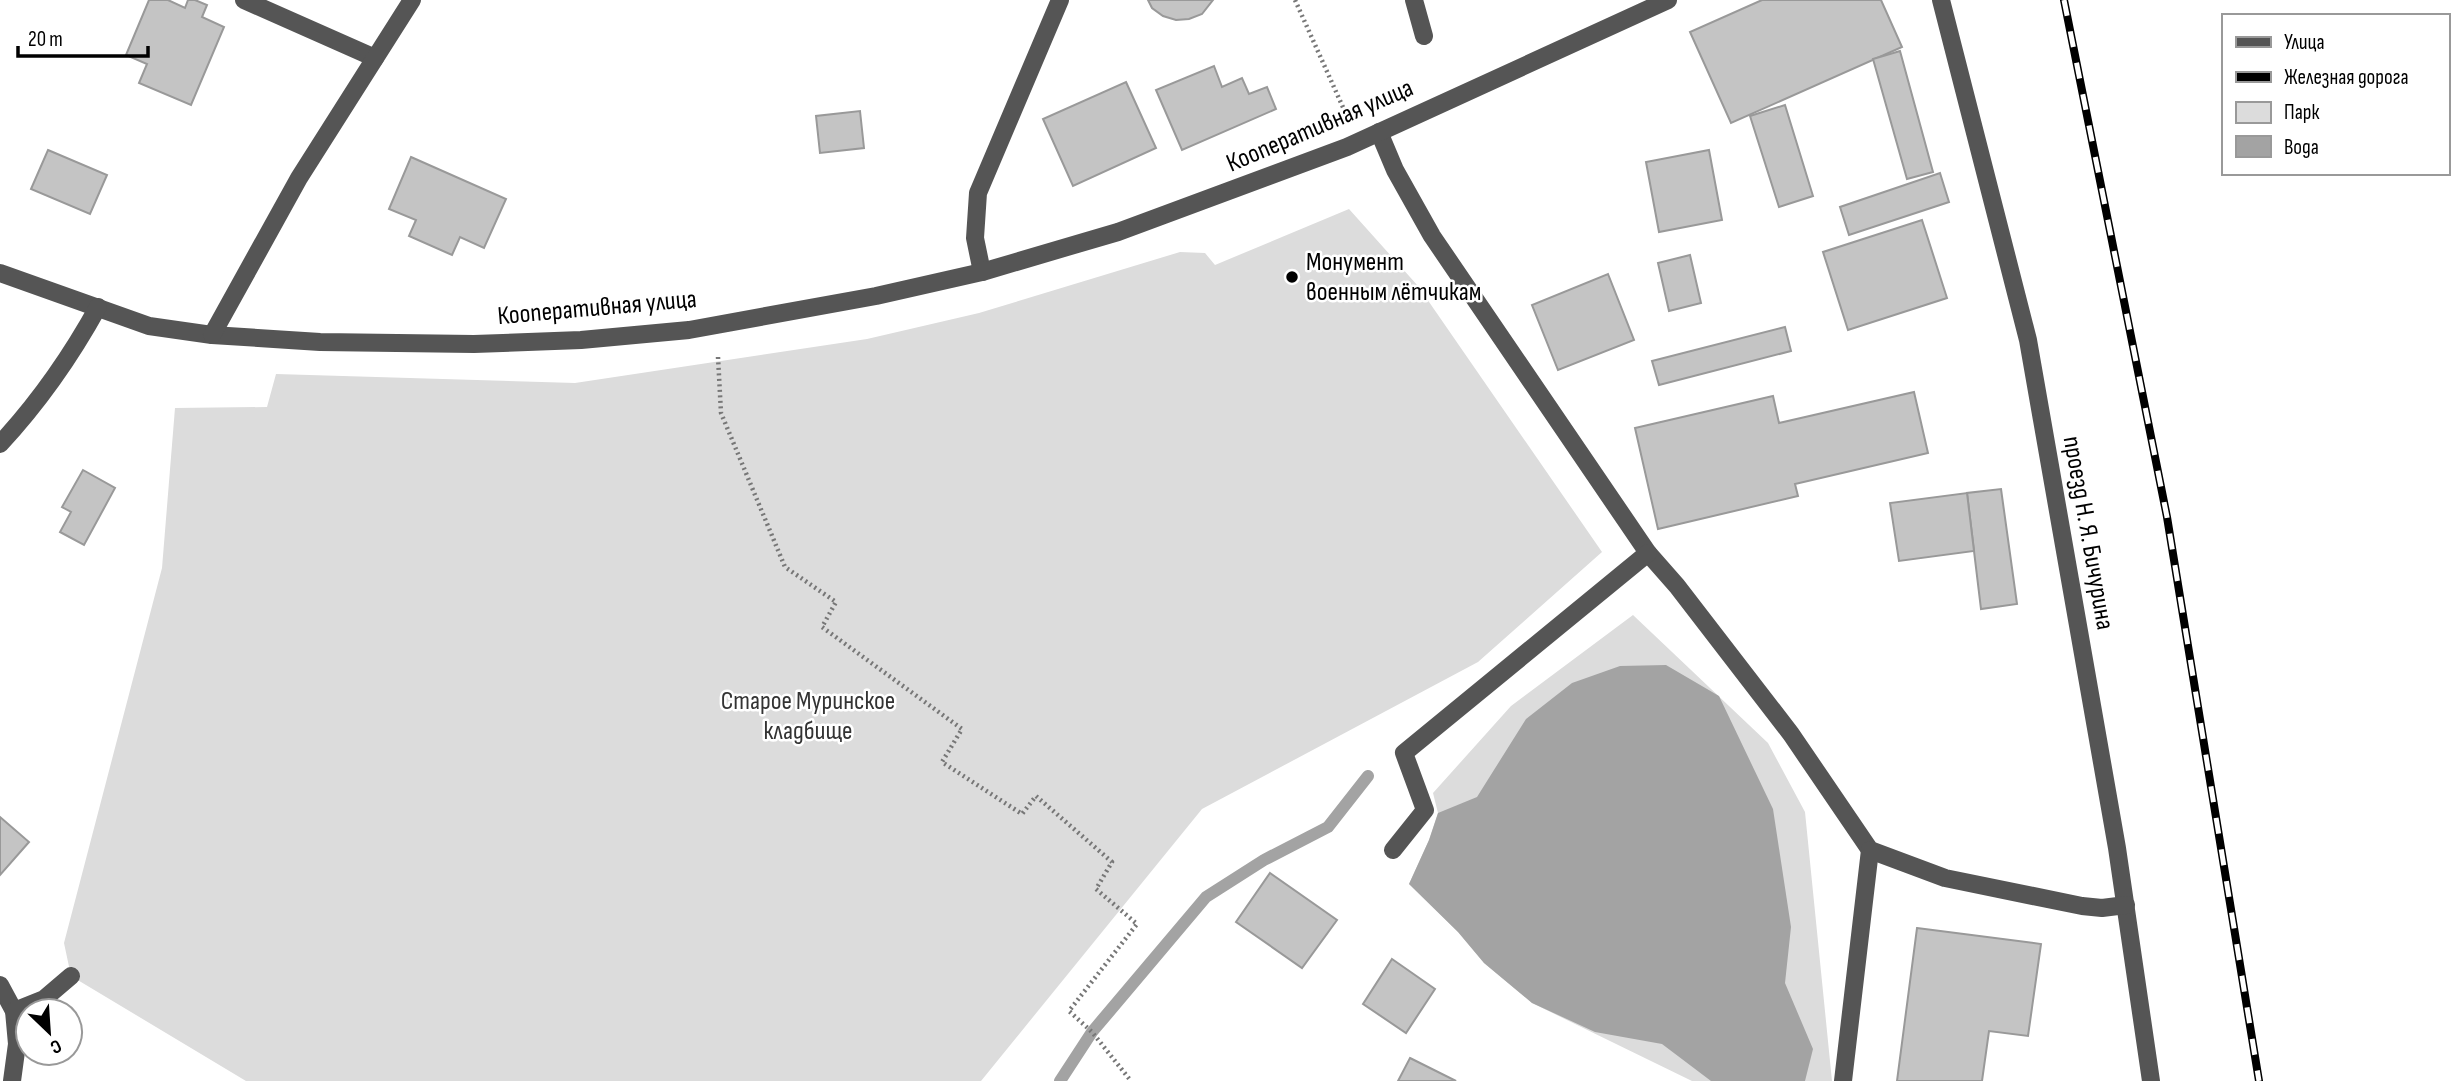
<svg xmlns="http://www.w3.org/2000/svg" width="2463" height="1081" font-family="'Sofia Sans Condensed',sans-serif">
<rect width="100%" height="100%" fill="#fff"/>
<g fill="#dcdcdc">
<polygon points="1349,209 1418,286 1602,552 1478,662 1202,809 981,1081 246,1081 71,976 64,943 162,568 175,408 267,407 276,374 575,383 867,339 979,313 1180,252 1205,253 1215,265"/>
<polygon points="1633,615 1768,743 1805,812 1832,1081 1692,1081 1532,1003 1484,963 1458,932 1409,884 1429,840 1438,813 1433,793 1511,706"/>
</g>
<polygon fill="#a3a3a3" points="1666,665 1719,696 1773,809 1791,927 1785,983 1813,1049 1805,1081 1711,1081 1662,1044 1595,1032 1532,1003 1484,963 1458,932 1409,884 1429,840 1438,813 1477,797 1526,719 1572,683 1620,666"/>
<g fill="none" stroke-linecap="round" stroke-linejoin="round">
<polyline stroke="#a3a3a3" stroke-width="12" points="1060,1081 1092,1032 1206,897 1264,860 1328,827 1368,776"/>
</g>
<g fill="#c4c4c4" stroke="#999" stroke-width="2">
<polygon points="149,0 168,0 185,8 188,0 195,0 207,5 202,17 224,27 191,105 139,83 147,64 126,55"/>
<polygon points="1148,0 1213,0 1202,14 1189,19 1176,20 1163,16 1152,8"/>
<polygon points="1762,0 1881,0 1902,47 1731,123 1690,32"/>
<polygon points="1900,51 1933,172 1907,179 1873,59"/>
<polygon points="1214,66 1222,87 1242,78 1249,94 1267,87 1276,109 1182,150 1156,90"/>
<polygon points="1126,82 1156,148 1073,186 1043,119"/>
<polygon points="1785,105 1813,196 1779,207 1750,116"/>
<polygon points="860,111 864,148 820,153 816,116"/>
<polygon points="48,150 107,175 90,214 31,189"/>
<polygon points="1709,150 1722,220 1659,232 1646,162"/>
<polygon points="411,157 506,199 484,248 460,237 452,255 409,236 416,220 389,209"/>
<polygon points="1940,173 1949,202 1849,235 1840,207"/>
<polygon points="1922,220 1947,298 1848,330 1823,252"/>
<polygon points="1690,255 1701,303 1669,311 1658,263"/>
<polygon points="1608,274 1634,340 1558,370 1532,305"/>
<polygon points="1785,327 1791,351 1659,385 1652,361"/>
<polygon points="1914,392 1928,453 1795,484 1798,496 1658,529 1635,428 1773,396 1779,423"/>
<polygon points="83,470 115,488 84,545 60,532 71,512 62,507"/>
<polygon points="2001,489 2017,604 1981,609 1967,493"/>
<polygon points="1967,493 1974,551 1899,561 1890,503"/>
<polygon points="0,817 29,842 0,875"/>
<polygon points="1270,873 1337,920 1302,968 1236,922"/>
<polygon points="1917,928 2041,944 2028,1036 1989,1031 1982,1081 1897,1081"/>
<polygon points="1392,959 1435,989 1406,1033 1363,1004"/>
<polygon points="1410,1058 1456,1081 1398,1081"/>
</g>
<g fill="none" stroke-linecap="round" stroke-linejoin="round">
<g stroke="#777" stroke-width="4.5" stroke-dasharray="2 3.5" stroke-linecap="butt">
<polyline points="1295,0 1346,114"/>
<polyline points="718,357 721,413 785,567 836,602 822,627 962,729 942,762 1022,814 1036,796 1112,862 1096,889 1137,924 1069,1011 1092,1032 1131,1081"/>
</g>
<g stroke="#555" stroke-width="18">
<polyline points="244,0 375,58"/>
<polyline points="1414,0 1424,36"/>
<polyline points="1941,0 2028,340 2117,848 2151,1081"/>
<polyline points="1379,132 1395,170 1432,236 1648,553 1677,586 1791,734 1870,850 1945,878 2082,906 2102,908 2126,905"/>
<polyline points="982,272 975,238 978,193 1060,0"/>
<polyline points="0,273 149,326 212,335 320,342 474,344 581,340 689,330 876,296 982,272 1118,232 1347,147 1668,0"/>
<polyline points="212,335 299,178 412,0"/>
<path d="M0,444C38,403 71,356 98,307"/>
<polyline points="1393,850 1425,810 1404,753 1648,553"/>
<polyline points="0,985 14,1011 17,1044 12,1081"/>
<polyline points="14,1011 44,999 71,976"/>
<polyline points="1843,1081 1870,850"/>
</g>
<g stroke="#000" stroke-width="8">
<polyline id="rail" points="2064,0 2167,517 2259,1081"/>
</g>
<use href="#rail" stroke="#fff" stroke-width="5" stroke-dasharray="16" stroke-linecap="butt"/>
</g>
<circle fill="#000" stroke="#fff" stroke-width="2.5" cx="1292" cy="277" r="7"/>
<g text-anchor="middle" dominant-baseline="central" stroke-width="5" stroke-linejoin="round" paint-order="stroke">
<g font-size="26" fill="#000" stroke="#fff">
<text transform="translate(1320 126) rotate(-23)">Кооперативная улица</text>
<text transform="translate(597 308) rotate(-5)">Кооперативная улица</text>
<text transform="translate(2088 533) rotate(80)">проезд Н. Я. Бичурина</text>
</g>
<g font-size="26" fill="#000" stroke="#fff" text-anchor="start">
<text x="1306" y="262">Монумент<tspan x="1306" dy="30">военным лётчикам</tspan></text>
</g>
<g font-size="26" fill="#333" stroke="#fff">
<text x="808" y="701">Старое Муринское<tspan x="808" dy="30">кладбище</tspan></text>
</g>
</g>
<rect x="2222" y="14" width="228" height="161" fill="#ffffff" stroke="#999999" stroke-width="2"/>
<rect x="2236" y="37" width="35" height="10" fill="#555555" stroke="#999999" stroke-width="2"/>
<text x="2284" y="49" font-size="21" fill="#000000">Улица</text>
<rect x="2236" y="72" width="35" height="10" fill="#000000" stroke="#999999" stroke-width="2"/>
<text x="2284" y="84" font-size="21" fill="#000000">Железная дорога</text>
<rect x="2236" y="102" width="35" height="21" fill="#dcdcdc" stroke="#999999" stroke-width="2"/>
<text x="2284" y="119" font-size="21" fill="#000000">Парк</text>
<rect x="2236" y="136" width="35" height="21" fill="#a3a3a3" stroke="#999999" stroke-width="2"/>
<text x="2284" y="154" font-size="21" fill="#000000">Вода</text>
<g transform="translate(49 1032) rotate(155)"><circle r="33" fill="#ffffff" stroke="#999999" stroke-width="2"/>
<path d="M0-5L12 26L0 18L-12 26Z" fill="#000000"/>
<text y="-10" font-size="19" font-weight="bold" text-anchor="middle" fill="#000000">С</text>
</g>
<path d="M18 46v10h130v-10" fill="none" stroke="#000000" stroke-width="3.5"/>
<text x="28" y="46" font-size="21" fill="#000000" stroke="#ffffff" stroke-width="5" paint-order="stroke">20 m</text>
</svg>
